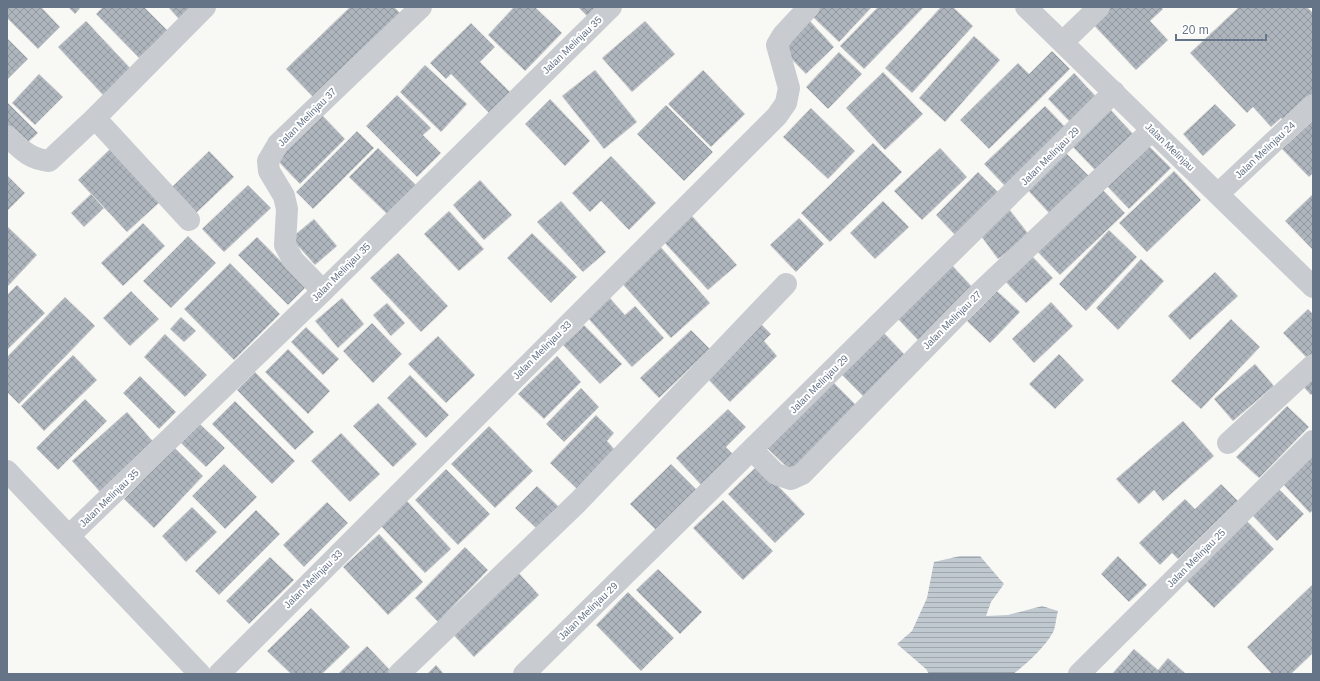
<svg xmlns="http://www.w3.org/2000/svg" width="1320" height="681" font-family="Arial,sans-serif">
<defs>
<pattern id="water-rules" width="6" height="5" patternUnits="userSpaceOnUse"><rect width="6" height="5" fill="#c0c9cf"/><path d="M0 2.5h6" fill="none" stroke="#a0a8ae"/></pattern>
<pattern id="building-cross-hatch" width="8" height="8" patternUnits="userSpaceOnUse"><rect width="8" height="8" fill="#afb5bd"/><path d="M0 0l8 8M0 8l8-8" fill="none" stroke="#92989f"/></pattern>
</defs>
<rect width="100%" height="100%" fill="#f8f8f5"/>
<path fill="url(#water-rules)" d="M960,556H980L1004,584L991,602L986,616L1008,615L1042,606L1058,611C1056,617 1056,624 1054,630C1049,643 1025,666 1013,674H929L926,669L897,644L912,631L927,598L934,562Z"/>
<g fill="url(#building-cross-hatch)" stroke="#dadad8">
<polygon points="7,7 41,7 60,27 38,49 7,18"/>
<polygon points="68,7 81,7 75,14"/>
<polygon points="103,7 144,7 168,31 139,58 96,14"/>
<polygon points="168,7 195,7 180,20"/>
<polygon points="350,7 394,7 401,14 314,98 286,69"/>
<polygon points="514,7 535,7 562,33 525,71 488,35"/>
<polygon points="578,7 597,7 588,17"/>
<polygon points="820,7 872,7 839,42 812,16"/>
<polygon points="878,7 924,7 864,69 840,46"/>
<polygon points="941,7 953,7 973,26 912,93 885,68"/>
<polygon points="1103,7 1161,7 1163,9 1150,21 1168,40 1136,70 1089,20"/>
<polygon points="1239,7 1307,7 1313,13 1313,101 1288,125 1281,118 1271,127 1253,107 1247,113 1190,53"/>
<polygon points="809,20 834,47 806,74 780,47"/>
<polygon points="86,21 132,70 104,96 58,47"/>
<polygon points="645,21 675,54 632,92 602,58"/>
<polygon points="471,23 495,47 480,62 511,93 490,114 451,74 446,79 430,63"/>
<polygon points="974,36 1000,60 945,122 919,98"/>
<polygon points="7,38 28,59 7,80"/>
<polygon points="1052,51 1070,69 989,149 960,120 1018,63 1029,74"/>
<polygon points="839,52 862,74 828,109 806,87"/>
<polygon points="425,65 467,104 441,132 400,92"/>
<polygon points="595,70 637,122 604,149 562,96"/>
<polygon points="703,70 745,114 711,147 668,104"/>
<polygon points="883,72 923,114 885,150 846,108"/>
<polygon points="1074,73 1101,102 1075,127 1048,99"/>
<polygon points="39,74 63,97 35,125 12,103"/>
<polygon points="397,95 431,128 423,135 441,153 417,177 366,126"/>
<polygon points="550,99 590,141 565,166 525,124"/>
<polygon points="7,102 38,133 25,145 7,127"/>
<polygon points="1215,104 1236,125 1203,156 1183,134"/>
<polygon points="666,105 713,152 684,181 637,134"/>
<polygon points="1045,106 1069,131 1008,189 984,164"/>
<polygon points="1108,107 1134,135 1097,172 1070,144"/>
<polygon points="811,108 855,151 828,179 783,137"/>
<polygon points="320,113 345,139 300,184 275,158"/>
<polygon points="1313,120 1313,173 1309,177 1282,149"/>
<polygon points="357,131 374,148 313,209 296,192"/>
<polygon points="1145,142 1171,168 1129,209 1104,183"/>
<polygon points="873,143 902,172 830,242 801,213"/>
<polygon points="111,148 161,201 127,232 78,180"/>
<polygon points="378,148 416,185 387,214 349,177"/>
<polygon points="940,148 967,177 922,220 894,191"/>
<polygon points="1063,150 1091,178 1051,215 1024,186"/>
<polygon points="209,151 234,177 196,213 171,188"/>
<polygon points="611,156 656,203 629,230 601,201 590,212 572,193"/>
<polygon points="1174,171 1201,200 1147,252 1119,223"/>
<polygon points="978,172 1002,196 959,239 936,215"/>
<polygon points="7,175 25,193 7,211"/>
<polygon points="480,180 512,215 484,240 453,205"/>
<polygon points="248,185 271,208 224,252 202,229"/>
<polygon points="1098,185 1125,213 1060,275 1033,247"/>
<polygon points="91,194 104,208 84,227 71,213"/>
<polygon points="1313,194 1313,250 1285,221"/>
<polygon points="561,201 606,252 583,272 537,222"/>
<polygon points="883,201 909,227 875,259 850,233"/>
<polygon points="1009,209 1030,236 998,259 978,232"/>
<polygon points="449,211 484,249 459,271 424,234"/>
<polygon points="691,215 737,265 708,290 663,241"/>
<polygon points="799,218 824,244 796,272 770,245"/>
<polygon points="314,219 337,246 315,265 291,238"/>
<polygon points="143,223 165,246 123,286 101,263"/>
<polygon points="7,226 37,255 7,287"/>
<polygon points="1109,230 1137,257 1086,311 1059,284"/>
<polygon points="532,233 577,277 551,303 507,258"/>
<polygon points="188,236 216,263 171,308 143,281"/>
<polygon points="257,237 306,287 288,305 238,255"/>
<polygon points="658,244 710,303 671,338 619,280"/>
<polygon points="1027,251 1053,278 1026,303 1001,277"/>
<polygon points="398,253 448,306 421,332 370,278"/>
<polygon points="1141,259 1164,281 1118,330 1096,308"/>
<polygon points="949,262 975,290 921,343 895,316"/>
<polygon points="230,263 280,314 234,360 184,309"/>
<polygon points="1215,272 1238,296 1190,340 1168,316"/>
<polygon points="17,285 45,313 7,350 7,295"/>
<polygon points="131,291 159,319 130,346 103,318"/>
<polygon points="997,291 1020,312 990,343 967,321"/>
<polygon points="65,297 95,326 19,404 7,392 7,357"/>
<polygon points="609,297 625,315 635,306 664,338 632,367 587,317"/>
<polygon points="342,298 364,324 338,348 315,321"/>
<polygon points="1051,302 1073,326 1034,363 1012,339"/>
<polygon points="387,303 405,323 391,336 373,315"/>
<polygon points="1308,309 1313,314 1313,356 1309,360 1283,333"/>
<polygon points="181,317 196,331 184,342 170,329"/>
<polygon points="756,319 771,334 764,341 777,356 730,402 704,375"/>
<polygon points="1231,319 1260,347 1201,409 1171,381"/>
<polygon points="372,323 402,354 373,383 343,351"/>
<polygon points="584,325 622,364 600,384 563,345"/>
<polygon points="306,327 339,359 323,375 291,342"/>
<polygon points="691,330 710,349 659,398 640,378"/>
<polygon points="882,331 906,356 864,397 839,372"/>
<polygon points="165,334 207,375 185,397 144,357"/>
<polygon points="438,336 475,375 446,403 408,364"/>
<polygon points="288,349 330,391 308,414 265,372"/>
<polygon points="1059,354 1084,380 1055,409 1029,384"/>
<polygon points="73,355 97,380 44,431 21,406"/>
<polygon points="557,356 581,382 544,419 518,394"/>
<polygon points="1255,364 1274,386 1233,421 1214,399"/>
<polygon points="1313,369 1313,393 1311,395 1299,382"/>
<polygon points="255,372 314,432 295,450 237,390"/>
<polygon points="410,375 449,415 426,438 387,398"/>
<polygon points="140,376 176,412 159,429 123,393"/>
<polygon points="831,380 858,407 793,473 765,446"/>
<polygon points="581,388 599,407 564,442 546,424"/>
<polygon points="85,399 107,421 58,470 36,448"/>
<polygon points="235,401 295,461 272,484 212,424"/>
<polygon points="378,403 417,444 393,467 353,426"/>
<polygon points="1287,406 1309,427 1259,478 1236,457"/>
<polygon points="728,409 746,427 726,447 737,458 705,489 676,458"/>
<polygon points="127,412 157,446 103,495 72,461"/>
<polygon points="596,415 614,433 607,441 616,451 579,491 550,463"/>
<polygon points="1183,421 1214,456 1163,501 1154,490 1139,504 1116,479"/>
<polygon points="200,424 225,448 206,467 181,443"/>
<polygon points="489,426 533,471 495,508 451,464"/>
<polygon points="341,433 380,474 350,502 311,461"/>
<polygon points="174,447 203,476 154,528 124,499"/>
<polygon points="1313,454 1313,510 1310,513 1282,483"/>
<polygon points="224,464 257,497 225,529 192,496"/>
<polygon points="671,464 702,495 658,532 630,504"/>
<polygon points="758,465 805,514 775,543 728,494"/>
<polygon points="446,469 490,514 458,545 415,500"/>
<polygon points="1221,484 1238,501 1178,559 1172,553 1160,565 1139,543 1185,499 1195,509"/>
<polygon points="537,486 560,508 538,530 515,508"/>
<polygon points="1278,488 1304,514 1277,541 1251,514"/>
<polygon points="406,500 451,549 425,573 380,525"/>
<polygon points="723,500 773,551 743,580 693,528"/>
<polygon points="327,502 348,523 304,567 283,545"/>
<polygon points="192,507 217,532 186,562 162,536"/>
<polygon points="256,510 280,534 219,595 195,571"/>
<polygon points="1246,520 1274,549 1214,608 1185,579"/>
<polygon points="379,534 423,582 388,615 343,567"/>
<polygon points="465,547 488,570 438,622 415,598"/>
<polygon points="1118,556 1147,585 1129,602 1101,574"/>
<polygon points="270,557 294,580 249,624 226,601"/>
<polygon points="515,569 539,595 474,657 450,631"/>
<polygon points="658,569 702,612 680,634 636,590"/>
<polygon points="1313,584 1313,653 1291,674 1272,674 1247,647"/>
<polygon points="628,592 674,638 641,671 596,625"/>
<polygon points="311,608 350,647 322,674 291,674 267,651"/>
<polygon points="367,646 392,672 390,674 338,674"/>
<polygon points="1134,649 1158,670 1168,658 1186,674 1112,674"/>
<polygon points="436,665 444,674 427,674"/>
</g>
<g fill="none" stroke-linecap="round" stroke-linejoin="round">
<g stroke="#c8cbcf" stroke-width="22">
<polyline points="1063,42 1099,7"/>
<polyline points="95,118 189,220"/>
<path d="M7,136C21,149 29,159 49,161L95,118L205,7"/>
<polyline points="1218,194 1313,105"/>
<polyline points="323,291 293,260 285,245 287,209 284,196 269,171 268,161 278,144 421,7"/>
<polyline points="1228,443 1313,365"/>
<polyline points="752,450 776,474 791,479 802,474 974,298 1152,130"/>
<polyline points="7,471 200,674"/>
<polyline points="69,536 323,291 611,7"/>
<polyline points="219,674 777,116 786,103 789,88 777,45 783,35 809,7"/>
<polyline points="399,674 578,502 786,284"/>
<polyline points="524,674 1114,92"/>
<polyline points="1079,674 1313,441"/>
</g>
<polyline stroke="#c8cbcf" stroke-width="22" points="1026,7 1313,287"/>
</g>
<g text-anchor="middle" dominant-baseline="central" stroke-width="4" stroke-linejoin="round" paint-order="stroke">
<g font-size="10" fill="#667488" stroke="#fff">
<text transform="translate(572 45) rotate(-44)">Jalan Melinjau 35</text>
<text transform="translate(307 117) rotate(-45)">Jalan Melinjau 37</text>
<text transform="translate(1170 147) rotate(44)">Jalan Melinjau</text>
<text transform="translate(1265 150) rotate(-43)">Jalan Melinjau 24</text>
<text transform="translate(1050 156) rotate(-45)">Jalan Melinjau 29</text>
<text transform="translate(341 272) rotate(-45)">Jalan Melinjau 35</text>
<text transform="translate(952 320) rotate(-45)">Jalan Melinjau 27</text>
<text transform="translate(542 350) rotate(-45)">Jalan Melinjau 33</text>
<text transform="translate(819 384) rotate(-45)">Jalan Melinjau 29</text>
<text transform="translate(109 498) rotate(-44)">Jalan Melinjau 35</text>
<text transform="translate(1196 558) rotate(-45)">Jalan Melinjau 25</text>
<text transform="translate(313 579) rotate(-45)">Jalan Melinjau 33</text>
<text transform="translate(588 611) rotate(-44)">Jalan Melinjau 29</text>
</g>
</g>
<rect width="1320" height="681" fill="none" stroke="#667488" stroke-width="16"/>
<path d="M1176 34v6h90v-6" fill="none" stroke="#667488" stroke-width="2"/>
<text x="1182" y="34" font-size="12" fill="#667488" stroke="#ffffff" stroke-width="3" paint-order="stroke">20 m</text>
</svg>
